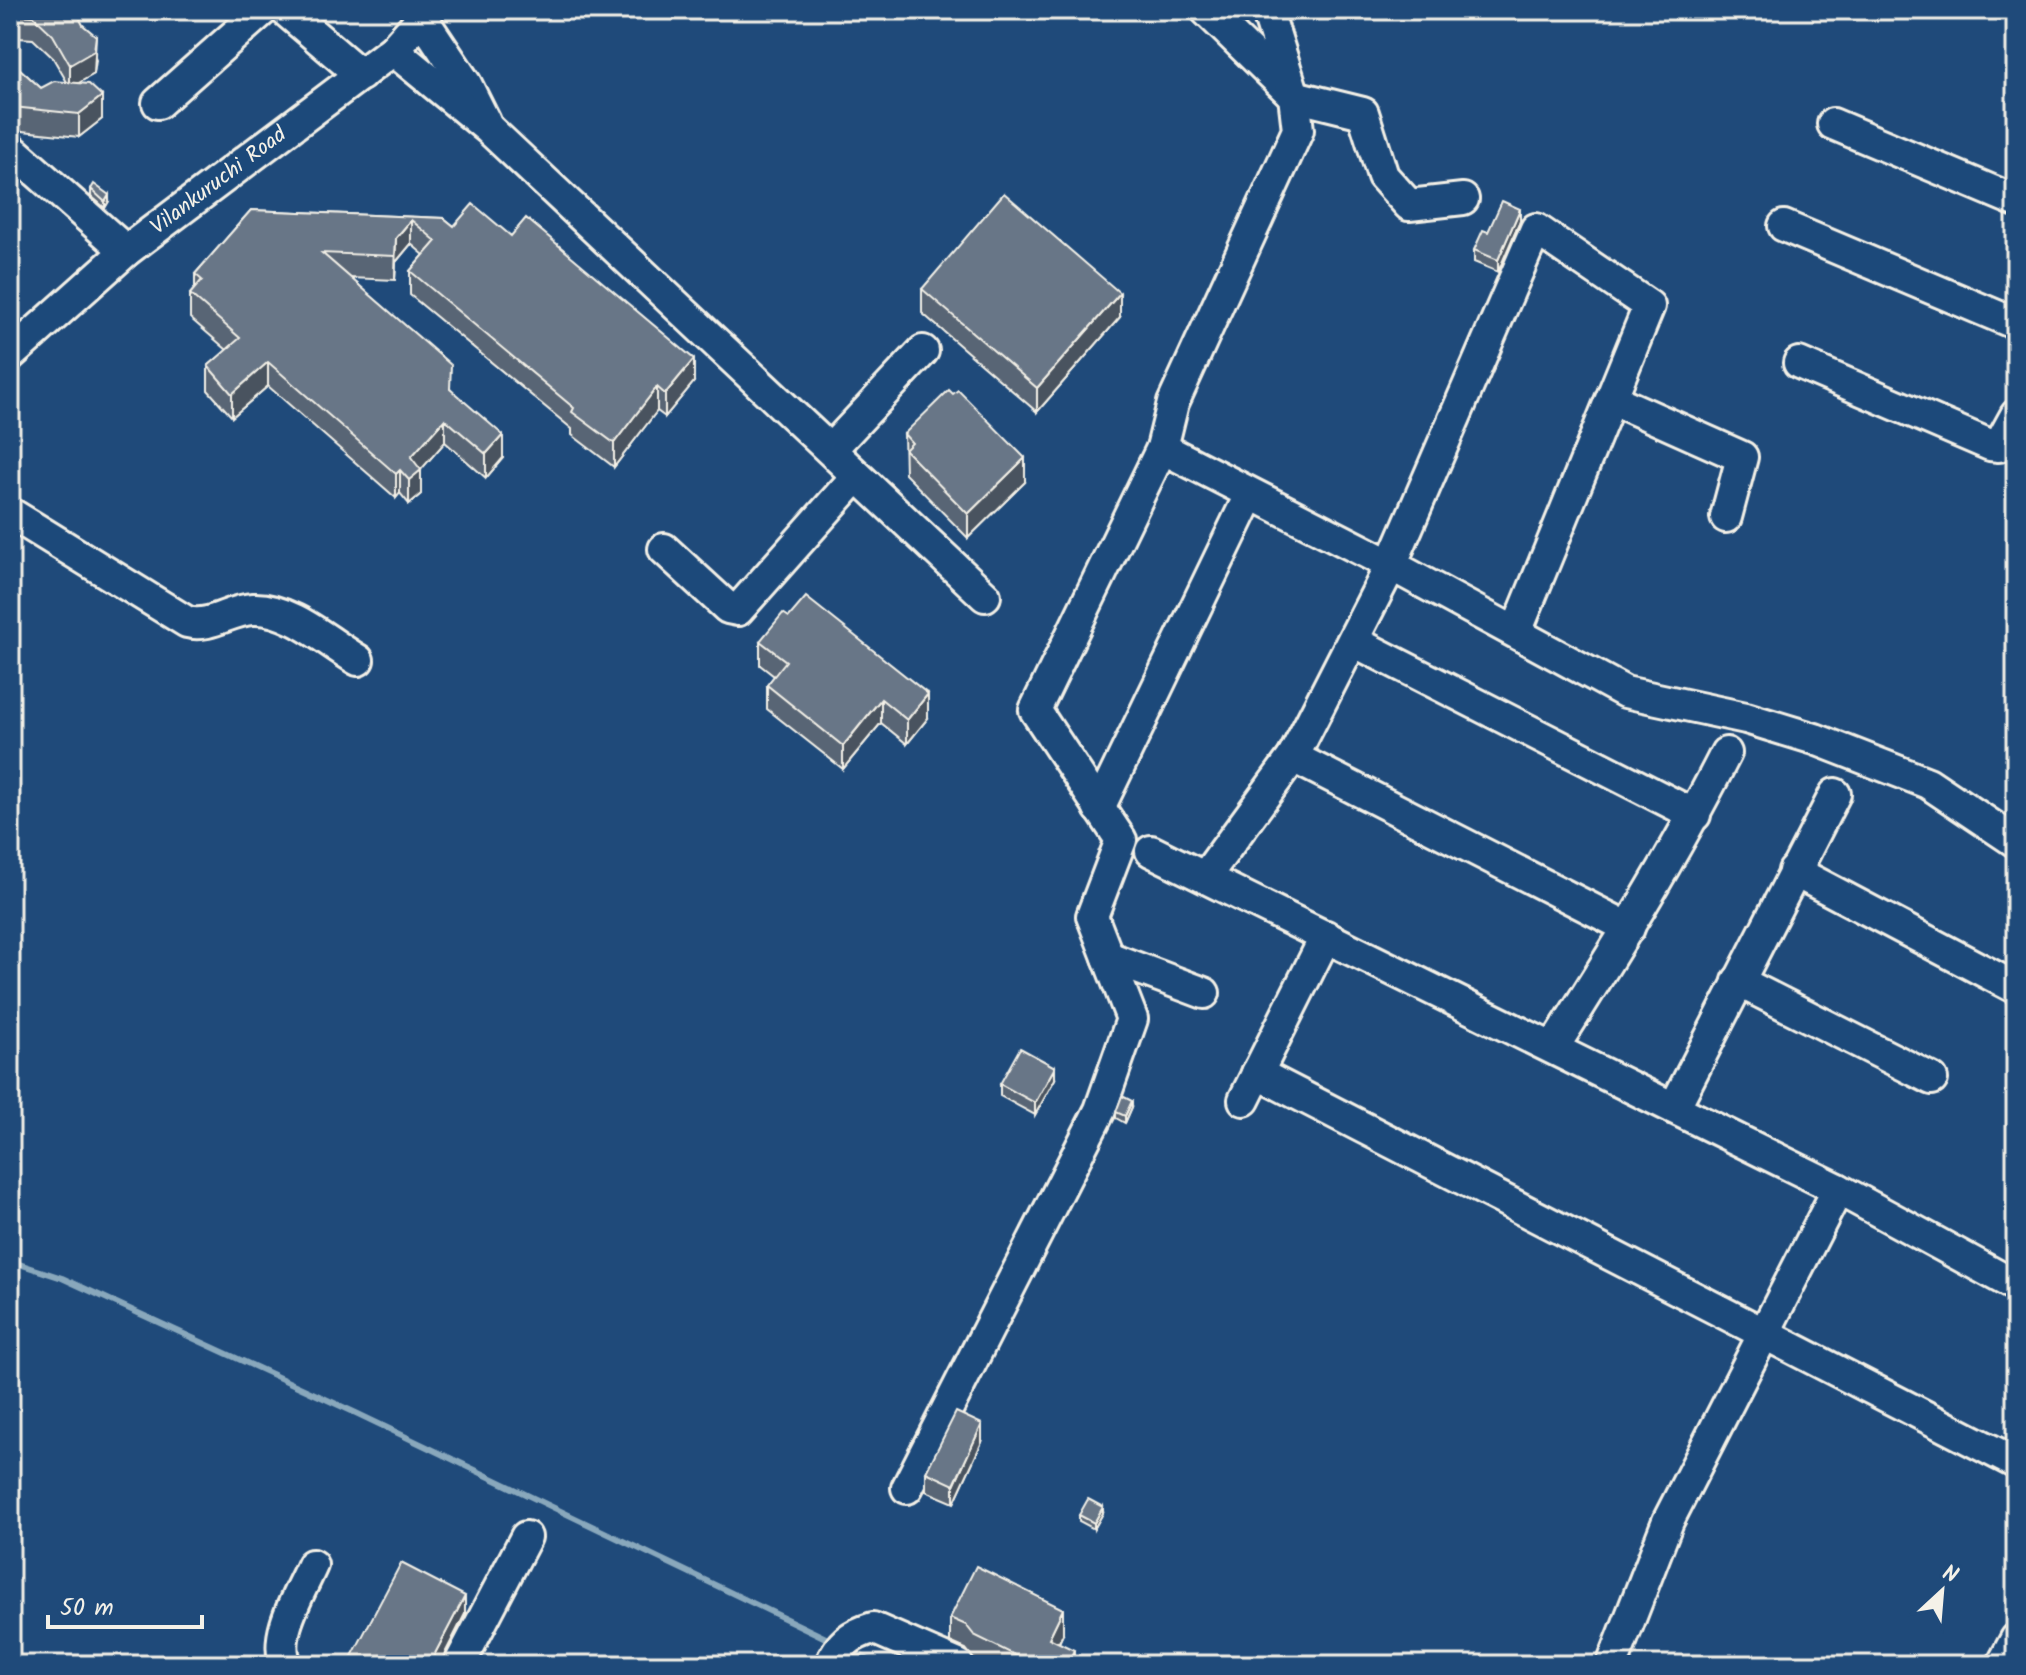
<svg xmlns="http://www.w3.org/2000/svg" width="2026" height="1675" font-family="Kalam,sans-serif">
<rect width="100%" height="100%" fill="#1f4a7a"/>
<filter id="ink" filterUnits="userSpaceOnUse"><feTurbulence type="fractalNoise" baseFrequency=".0125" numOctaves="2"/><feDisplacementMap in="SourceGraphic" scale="16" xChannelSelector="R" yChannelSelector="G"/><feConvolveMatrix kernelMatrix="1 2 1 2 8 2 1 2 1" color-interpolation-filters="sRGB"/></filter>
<g filter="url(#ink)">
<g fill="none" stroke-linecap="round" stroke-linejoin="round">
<g stroke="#89a8bc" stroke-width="6">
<polyline points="10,1261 62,1278 356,1413 834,1642"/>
<polyline points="851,1651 879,1665"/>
</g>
<g stroke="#f4f1e8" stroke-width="36">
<g id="minor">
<polyline points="285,10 361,75"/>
<polyline points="1206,10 1294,96 1363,113 1383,176 1409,205 1463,199"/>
<polyline points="422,18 466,84 485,122"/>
<polyline points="393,50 489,129 985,596"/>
<polyline points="158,103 263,10"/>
<polyline points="1833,124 2016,201"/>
<polyline points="10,148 126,251"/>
<polyline points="1784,226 2016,324"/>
<path id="s1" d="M10,355L126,251L393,50L429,10"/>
<polyline points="1799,363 1990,445 1999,446 2016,415"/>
<polyline points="1612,399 1742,457 1726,517"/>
<polyline points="1162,448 1391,565 1536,229 1649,306 1516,632"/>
<polyline points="831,449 923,351"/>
<path d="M10,513L187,622C211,628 229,610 253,609C289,607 328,642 358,660"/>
<polyline points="664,549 728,608 738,610 857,476"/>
<polyline points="1355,642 1695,815"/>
<polyline points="1293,757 1629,928"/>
<polyline points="1099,808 1250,495"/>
<polyline points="1151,851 1838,1189 2016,1286"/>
<polyline points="1794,871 2016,988"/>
<polyline points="1205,877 1293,757 1391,565 1625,692 1746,718 1815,739 1928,783 2016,842"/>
<polyline points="1108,957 1204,993"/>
<polyline points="1738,981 1932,1079"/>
<path d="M1553,1048C1614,952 1674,856 1726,753"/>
<polyline points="1257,1073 2016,1463"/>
<polyline points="1244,1100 1326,936"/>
<polyline points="1674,1108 1835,794"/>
<polyline points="907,1488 1100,1110 1132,1019 1092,916 1121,840 1035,710 1162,448 1173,403 1298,130 1294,96 1267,10"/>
<path d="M287,1665C271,1638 301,1591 312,1565"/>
<polyline points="459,1665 526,1537"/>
<path d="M830,1665C840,1643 850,1635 873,1628L958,1665"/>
<polyline points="1612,1665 1668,1521 1838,1189"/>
<polyline points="2002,1665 2016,1639"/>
</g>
</g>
<use href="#minor" stroke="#1f4a7a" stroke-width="30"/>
</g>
<g fill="#596574" stroke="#f4f1e8" stroke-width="2">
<polygon points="10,10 80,19 96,60 94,74 78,83 102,119 79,137 13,130 10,128 10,60 41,88 67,82 53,58 33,39 18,38"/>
<polygon points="91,189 109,201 105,208 91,196"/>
<polygon points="251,210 444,218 454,226 511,236 694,382 665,417 657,411 614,467 572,435 572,429 410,295 410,271 424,255 411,244 396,262 395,280 351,278 451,390 503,458 486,478 445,442 421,469 421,494 409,504 400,493 396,498 268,386 232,417 208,390 208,366 227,350 190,318 190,294 195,288 195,274"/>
<polygon points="1520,221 1498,272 1474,262 1474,250 1488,232"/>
<polygon points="922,289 1120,317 1037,412 922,313"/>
<polygon points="904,434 1025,482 968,538 905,474"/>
<polygon points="760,641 928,718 907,744 881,723 843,769 767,709 767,685 774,676 760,665"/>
<polygon points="1055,1079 1035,1115 1000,1096 1000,1084"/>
<polygon points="1132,1107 1125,1123 1116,1118 1116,1112"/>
<polygon points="982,1442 954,1503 926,1491 926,1472"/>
<polygon points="1103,1513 1094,1529 1079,1521 1079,1515"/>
<polygon points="950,1618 1063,1634 1059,1643 1074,1665 987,1665 974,1659 966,1649 950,1642"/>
</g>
<g fill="#49535e" stroke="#f4f1e8" stroke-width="2">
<polygon points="72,10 88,10 72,28"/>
<polygon points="18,15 18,38 10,47 10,23"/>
<polygon points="96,36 94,74 70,88 70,65"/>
<polygon points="102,96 102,119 79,137 79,114"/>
<polygon points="109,195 109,201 105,208 105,202"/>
<polygon points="1520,209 1520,221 1498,272 1498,260"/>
<polygon points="411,220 411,244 396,262 395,280 396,238"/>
<polygon points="1120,293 1120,317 1037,412 1037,388"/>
<polygon points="694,359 694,382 665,417 665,394"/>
<polygon points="268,362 268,386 232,417 232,394"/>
<polygon points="657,387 657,411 614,467 614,443"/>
<polygon points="445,419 445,442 419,472 421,470 421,494 409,504 409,480 411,457"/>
<polygon points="503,435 503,458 486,478 486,454"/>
<polygon points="1025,458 1025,482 968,538 968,514"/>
<polygon points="400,470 400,493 396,498 396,474"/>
<polygon points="928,694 928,718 907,744 907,720"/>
<polygon points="881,699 881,723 843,769 843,746"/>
<polygon points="1055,1067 1055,1079 1035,1115 1035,1103"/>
<polygon points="1132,1101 1132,1107 1125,1123 1125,1116"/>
<polygon points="982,1424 982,1442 954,1503 954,1485"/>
<polygon points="1103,1507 1103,1513 1094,1529 1094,1523"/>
<polygon points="465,1596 465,1614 439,1665 429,1665"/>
<polygon points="1063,1609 1063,1634 1049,1662 1049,1638"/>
<polygon points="1074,1650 1074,1665 1067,1665"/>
</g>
<g fill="#687687" stroke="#f4f1e8" stroke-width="2">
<polygon points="10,10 75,10 83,25 96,36 94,51 70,65 53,35 33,16 18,15 10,23"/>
<polygon points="10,60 41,88 54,81 89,84 102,96 79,114 13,107 10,104"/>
<polygon points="94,184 109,195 105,202 91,189"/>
<polygon points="1004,193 1120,293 1037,388 922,289"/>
<polygon points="1502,201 1520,209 1498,260 1474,250 1483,230 1488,232"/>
<polygon points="473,204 511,236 526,218 694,359 665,394 657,387 614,443 572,412 574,408 410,271 436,241 411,220 396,238 395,256 322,253 451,365 450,389 503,435 486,454 445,419 411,457 421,470 409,480 400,470 396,474 268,362 232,394 208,366 240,338 190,294 202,280 195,274 251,210 444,218 454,226"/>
<polygon points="949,390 953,394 958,390 1025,458 968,514 905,450 912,443 904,434"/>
<polygon points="806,597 928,694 907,720 881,699 843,746 767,685 786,661 760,641 783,613 789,617"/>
<polygon points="1020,1048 1055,1067 1035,1103 1000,1084"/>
<polygon points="1122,1096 1132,1101 1125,1116 1116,1112"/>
<polygon points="956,1412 982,1424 954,1485 926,1472"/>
<polygon points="1088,1499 1103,1507 1094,1523 1079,1515"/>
<polygon points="401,1563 465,1596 429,1665 359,1665 350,1660"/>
<polygon points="976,1566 1063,1609 1049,1638 1074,1650 1067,1665 1035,1665 974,1635 966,1625 950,1618"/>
</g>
</g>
<g text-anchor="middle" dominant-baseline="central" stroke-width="7" stroke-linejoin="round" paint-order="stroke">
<g font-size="22" fill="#f4f1e8" stroke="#1f4a7a">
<text stroke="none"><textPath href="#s1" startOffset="272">Vilankuruchi Road</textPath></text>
</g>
</g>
<rect width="2026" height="1675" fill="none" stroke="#1f4a7a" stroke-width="40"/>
<rect x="20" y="20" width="1986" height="1635" fill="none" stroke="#f4f1e8" stroke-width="3" filter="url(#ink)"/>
<g transform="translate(1942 1591) rotate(26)" stroke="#1f4a7a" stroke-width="6" paint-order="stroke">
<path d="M0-6L14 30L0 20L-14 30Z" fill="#f4f1e8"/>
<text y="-12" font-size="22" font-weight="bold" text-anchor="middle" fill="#f4f1e8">N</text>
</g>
<path d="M48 1615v12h154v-12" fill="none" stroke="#f4f1e8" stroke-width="4"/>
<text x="60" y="1615" font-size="24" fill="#f4f1e8" stroke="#1f4a7a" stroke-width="6" paint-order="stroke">50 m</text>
</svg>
